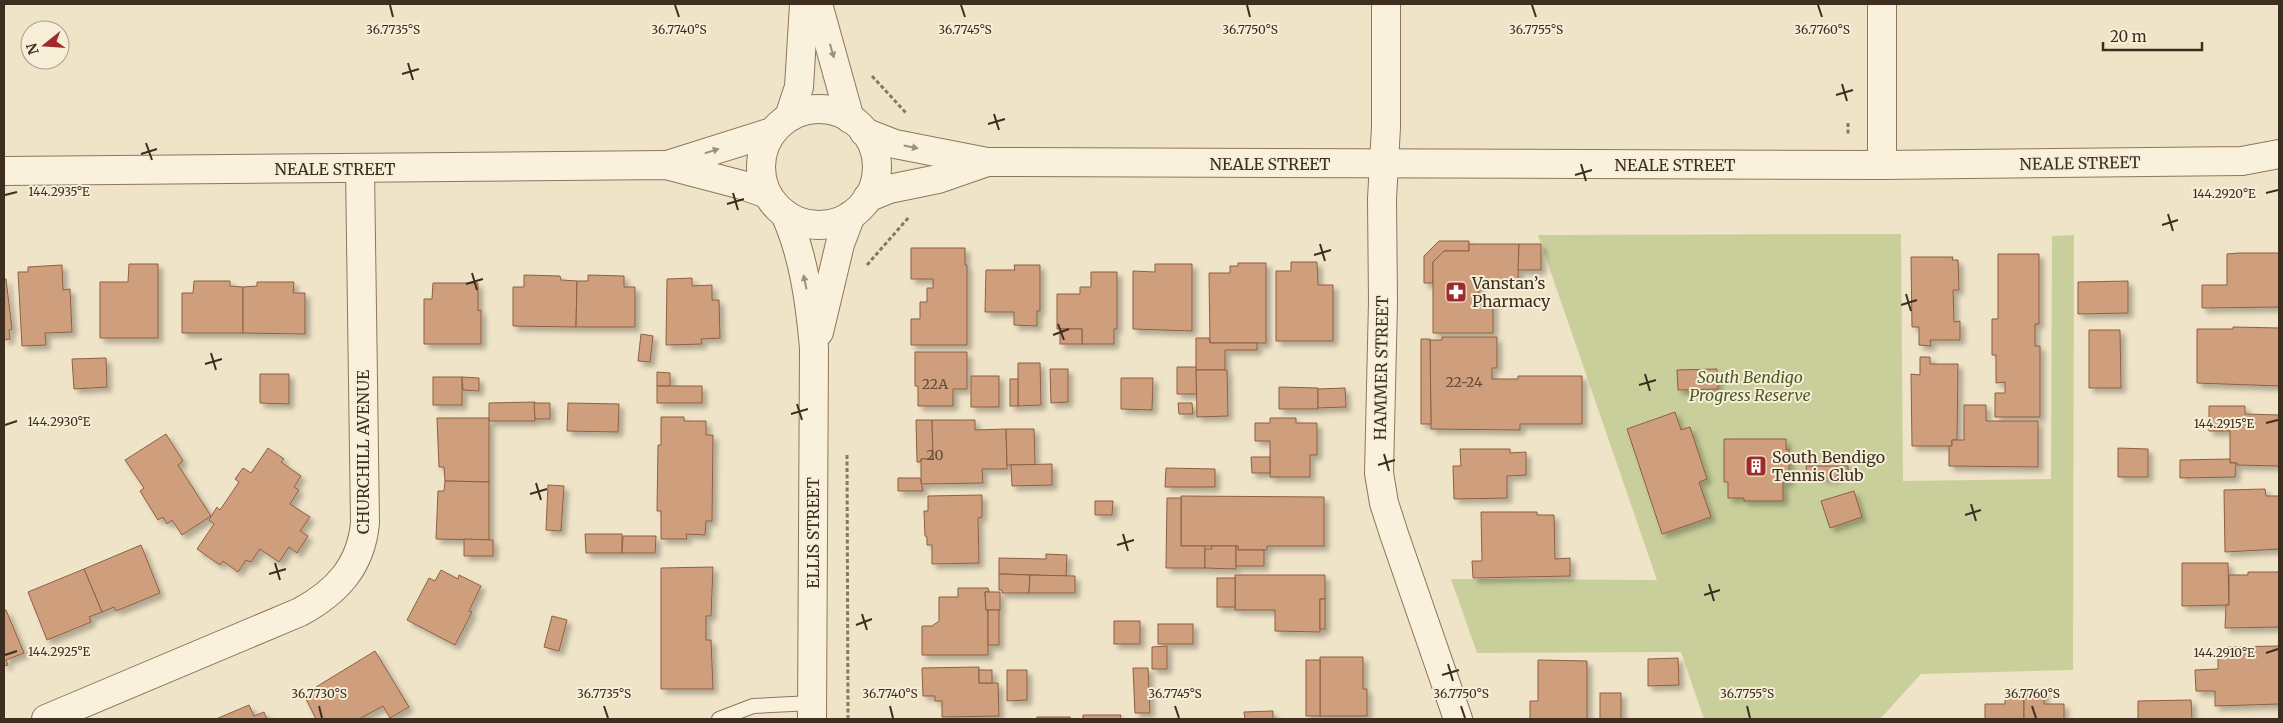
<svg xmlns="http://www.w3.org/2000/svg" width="2283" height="723" font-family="Merriweather,serif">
<defs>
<filter id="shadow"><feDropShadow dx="4.5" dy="4.5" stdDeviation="2.5" flood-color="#0004"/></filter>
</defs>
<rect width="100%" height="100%" fill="#f0e4c8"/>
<polygon fill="#c9cf9b" points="1901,234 1903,481 2051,479 2052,236 2074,235 2073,670 1921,674 1880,719 1704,719 1681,652 1477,653 1451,579 1657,580 1538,235"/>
<g fill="#cf9f7d" stroke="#8d5f41" filter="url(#shadow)">
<polygon points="1439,241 1469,241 1469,251 1444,251 1433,262 1433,283 1424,283 1424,256"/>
<polygon points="1469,244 1519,244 1518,282 1479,281 1479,302 1493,302 1493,333 1433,333 1433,262 1444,251 1469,251"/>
<polygon points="1519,244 1541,244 1541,270 1518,270"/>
<polygon points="911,248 965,248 965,265 967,265 967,345 911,345 911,319 920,319 920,302 927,302 927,288 933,288 933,279 911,279"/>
<polygon points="2239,253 2279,253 2279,307 2202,308 2202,285 2227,285 2227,254"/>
<polygon points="1998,254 2039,254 2039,324 2035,324 2035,346 2040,346 2040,417 1995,417 1995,393 2005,393 2005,382 1996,383 1996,355 1992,355 1992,319 1998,319"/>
<polygon points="1911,257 1953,257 1952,260 1958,260 1959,290 1953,290 1954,322 1960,321 1960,340 1930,340 1931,346 1919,345 1919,327 1912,327"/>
<polygon points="1291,262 1317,262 1318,285 1333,285 1333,341 1276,341 1276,271 1291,271"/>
<polygon points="1238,263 1266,263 1266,343 1210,343 1209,273 1230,273 1230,266 1238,266"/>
<polygon points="129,264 158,264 158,338 100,338 100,282 128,282"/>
<polygon points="1155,264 1192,264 1192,331 1133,329 1133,271 1155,272"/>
<polygon points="62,265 63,290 70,289 72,332 45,333 46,345 22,346 18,272 28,272 28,267"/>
<polygon points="1014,265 1040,265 1040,311 1037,311 1037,326 1014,325 1014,312 985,312 986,270 1015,270"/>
<polygon points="1091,272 1117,272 1117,329 1114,329 1114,344 1082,344 1082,329 1057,329 1057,294 1080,294 1080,287 1091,287"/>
<polygon points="524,275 560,276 561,280 577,281 576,327 513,326 513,287 524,287"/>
<polygon points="588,275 624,276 624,287 635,287 635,327 576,327 577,281 588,281"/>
<polygon points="692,278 692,286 712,285 712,300 719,300 720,338 701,339 702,344 666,345 667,279"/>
<polygon points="4,279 6,279 12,329 9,330 10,339 4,340"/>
<polygon points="194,281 230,281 230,286 243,287 243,333 182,333 182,293 193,293"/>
<polygon points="2128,281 2128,313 2078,314 2078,282"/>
<polygon points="257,282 294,282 293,293 305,293 305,334 243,333 243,287 257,286"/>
<polygon points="433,283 478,283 478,311 481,310 481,344 424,344 424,299 432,299"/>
<polygon points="2233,327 2279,328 2279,386 2197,383 2197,329 2233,329"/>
<rect x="1060" y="329" width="22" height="15"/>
<polygon points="2089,330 2120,330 2121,388 2089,388"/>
<polygon points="641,334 653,336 650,362 638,361"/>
<polygon points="1442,337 1497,337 1497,368 1492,368 1492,379 1518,379 1518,376 1582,376 1582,424 1520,424 1520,430 1431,429 1430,340 1442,340"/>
<polygon points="1196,338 1209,338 1210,343 1257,343 1257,350 1225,350 1225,370 1196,370"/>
<polygon points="1421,339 1430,339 1431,424 1421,424"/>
<polygon points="915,352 967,352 967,389 953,389 953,406 918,406 918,386 915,386"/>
<polygon points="1920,357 1930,357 1930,364 1958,364 1957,440 1952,440 1952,446 1912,446 1911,374 1920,375"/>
<polygon points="106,358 107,387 74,389 72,359"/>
<polygon points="1018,363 1040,363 1041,405 1018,406"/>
<polygon points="1177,367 1196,367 1197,394 1177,394"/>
<polygon points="1050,369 1068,369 1068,402 1051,403"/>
<polygon points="1717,369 1718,389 1678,390 1677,370"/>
<polygon points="1196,370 1227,370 1228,416 1197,417"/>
<polygon points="657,372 670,373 670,386 657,386"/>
<polygon points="260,374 289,374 289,404 260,403"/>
<rect x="971" y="376" width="28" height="31"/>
<rect x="433" y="377" width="29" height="28"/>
<polygon points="462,377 479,378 479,391 463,390"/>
<polygon points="1121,378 1153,378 1152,410 1121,409"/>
<rect x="1010" y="379" width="8" height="27"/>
<rect x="657" y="386" width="45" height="17"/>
<polygon points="1279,387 1318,388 1318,409 1279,409"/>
<polygon points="1345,388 1346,407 1318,408 1318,389"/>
<polygon points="535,402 535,421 489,421 489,403"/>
<polygon points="534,403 550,403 550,419 535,419"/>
<polygon points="568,403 619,404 618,432 567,431"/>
<polygon points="1178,403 1192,403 1193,414 1179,414"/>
<polygon points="1964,405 1986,405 1986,421 2038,421 2038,467 1949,466 1949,446 1952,446 1952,440 1964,440"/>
<polygon points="2209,406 2245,406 2245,414 2279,415 2279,466 2237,465 2237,463 2230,463 2230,431 2209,431"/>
<polygon points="1675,412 1681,430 1690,427 1707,479 1699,482 1711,517 1662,534 1627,429"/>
<polygon points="661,417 684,417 684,421 706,421 706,435 713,435 712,521 706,521 705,535 686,534 687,539 661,539 661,511 657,511 658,445 661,445"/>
<polygon points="437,418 489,418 489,482 445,481 444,467 439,467"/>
<polygon points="1270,418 1296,418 1296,423 1317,423 1317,455 1310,455 1310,477 1270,477 1270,441 1255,441 1255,423 1270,423"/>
<polygon points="916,420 932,420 933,459 921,459 920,462 917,462"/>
<polygon points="932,420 975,420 975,430 1006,429 1007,469 982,469 983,483 921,484 921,459 933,459"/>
<polygon points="1006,429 1034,429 1035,465 1007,465"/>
<polygon points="166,434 183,461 178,465 211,516 182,535 172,520 167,524 163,517 158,520 140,491 144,488 125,460"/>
<polygon points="1724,439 1786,439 1786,450 1789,449 1789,482 1783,482 1783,501 1744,501 1744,498 1728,498 1728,482 1724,482"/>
<polygon points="268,448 284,459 281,462 301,476 294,487 299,490 290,504 310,517 300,531 308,536 297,553 289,547 279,562 260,549 251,562 246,560 238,572 223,561 220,565 197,549 214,524 209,520 217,507 220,510 239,482 235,479 243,468 251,473"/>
<polygon points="2118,448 2148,449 2148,477 2118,477"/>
<polygon points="1460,449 1510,449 1510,453 1526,452 1526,475 1507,476 1507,498 1454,499 1453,466 1461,466"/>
<polygon points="1251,457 1270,457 1270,473 1252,473"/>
<polygon points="2230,459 2230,463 2236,463 2235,477 2180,478 2180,460"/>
<polygon points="1052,464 1052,485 1012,486 1011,465"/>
<polygon points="1806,466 1848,466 1848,472 1837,472 1837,478 1821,478 1821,472 1807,473"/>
<polygon points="1166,468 1215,469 1215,487 1165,487"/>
<polygon points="898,478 920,478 923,491 898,491"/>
<polygon points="445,481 489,482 489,540 436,539 438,491 444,491"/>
<polygon points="548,485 564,486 561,531 546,530"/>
<polygon points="2265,489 2266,496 2279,496 2279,549 2225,552 2224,490"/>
<polygon points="1854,491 1862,517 1830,528 1821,501"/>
<polygon points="982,495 982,517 978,518 979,563 932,564 932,545 927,545 927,537 925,536 924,511 928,511 928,496"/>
<polygon points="1181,496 1324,497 1324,546 1267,546 1267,550 1238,550 1238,546 1181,546"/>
<polygon points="1167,498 1181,498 1181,546 1205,546 1205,568 1166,568"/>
<polygon points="1095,501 1113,501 1112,515 1095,515"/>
<polygon points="1481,512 1537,512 1537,515 1554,515 1555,559 1570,558 1570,576 1473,578 1472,561 1482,561"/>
<polygon points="585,534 622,534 622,553 586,553"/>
<polygon points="623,536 656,536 655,553 622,553"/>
<polygon points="464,539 493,540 493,556 464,556"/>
<polygon points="141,545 160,593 116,611 114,607 102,612 84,569"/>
<polygon points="1211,546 1236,546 1236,569 1205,568 1205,549 1212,549"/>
<polygon points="1236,546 1238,546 1238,550 1264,550 1264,566 1236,566"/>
<polygon points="1046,554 1067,555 1066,576 999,574 999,558 1046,559"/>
<polygon points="2182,563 2228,563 2229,605 2182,606"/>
<polygon points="713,567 711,616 706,616 706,640 711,640 713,689 661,689 661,568"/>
<polygon points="84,569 102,612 89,617 91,622 47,640 28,592"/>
<polygon points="441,570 458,579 459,575 481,586 469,611 472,612 455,645 407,620 429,578 435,581"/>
<polygon points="2248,572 2279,572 2279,627 2225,628 2226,605 2229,605 2229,575 2248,575"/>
<polygon points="999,574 1030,575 1029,593 1002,593 1002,590 999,590"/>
<polygon points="1030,575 1075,576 1075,593 1029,593"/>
<polygon points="1235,575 1325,575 1325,599 1320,599 1320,632 1275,631 1275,610 1235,610"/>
<rect x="1217" y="578" width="18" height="29"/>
<polygon points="958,588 988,588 989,592 985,592 986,610 988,610 988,655 922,655 922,626 932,626 939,621 939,597 958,597"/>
<polygon points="985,592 1000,592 1000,610 986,610"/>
<rect x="1320" y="599" width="5" height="30"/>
<polygon points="4,610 6,610 24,653 6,660 8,665 4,666"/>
<rect x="988" y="610" width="11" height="35"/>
<polygon points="552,616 567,620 559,651 544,647"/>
<rect x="1114" y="621" width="26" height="23"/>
<rect x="1158" y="624" width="35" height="20"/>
<polygon points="1167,646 1167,669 1152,669 1152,647"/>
<polygon points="2279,646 2279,704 2215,706 2215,691 2196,691 2195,670 2218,669 2218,651 2227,651 2227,647"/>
<polygon points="375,651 409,707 390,718 383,706 359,719 316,719 305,697 318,689 316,687"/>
<polygon points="1320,657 1363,657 1363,689 1367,689 1367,716 1320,716"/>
<polygon points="1678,658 1679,685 1648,686 1648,659"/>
<rect x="1306" y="660" width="14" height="56"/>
<polygon points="1538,660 1587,661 1587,719 1530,719 1530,701 1538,701"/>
<polygon points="979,667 979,683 998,683 999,716 942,717 942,701 935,701 935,696 923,696 922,668"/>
<polygon points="1133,668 1148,668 1150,713 1135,713"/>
<rect x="979" y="670" width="13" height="13"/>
<polygon points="1007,670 1027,670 1027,700 1007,701"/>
<polygon points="2005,689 2024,689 2024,719 1985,719 1985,704 2005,704"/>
<polygon points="2024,689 2044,689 2044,704 2064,704 2064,719 2024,719"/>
<rect x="1600" y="693" width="21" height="26"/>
<polygon points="2191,700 2192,719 2138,719 2138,701"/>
<polygon points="249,705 254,716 264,712 267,719 216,719"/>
<polygon points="1273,711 1273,719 1245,719 1244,712"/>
<polygon points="1083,715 1121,715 1120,719 1083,719"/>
<rect x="1037" y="717" width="33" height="2"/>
</g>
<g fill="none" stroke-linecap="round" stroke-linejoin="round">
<g stroke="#8d765c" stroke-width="16">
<polyline id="lane" points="719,719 753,706 812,703"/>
</g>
<g stroke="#8d765c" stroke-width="30">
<g id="street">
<polyline points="818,4 850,119"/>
<polyline points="1386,4 1386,127 1382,199 1383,301 1379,473 1384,503 1394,534 1458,719"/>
<polyline points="1882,4 1882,165"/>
<circle cx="819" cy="167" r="58"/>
<polyline points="789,117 799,87 804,4"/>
<polyline points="864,132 895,144 987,162 1882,165 2242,161 2279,154"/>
<polyline points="667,165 772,132"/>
<polyline points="4,171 666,165 742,185 767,194"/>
<polyline points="867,198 889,189 938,179 987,162"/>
<path d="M785,214C804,256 810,303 814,348L812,719"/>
<polyline points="819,332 840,244 851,215"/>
<path d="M46,719L300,612C337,592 361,566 365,523L360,169"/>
</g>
</g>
<g stroke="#8d765c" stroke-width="3" stroke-dasharray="4 2.5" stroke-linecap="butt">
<polyline points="872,76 907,114"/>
<polyline points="1848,123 1848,135"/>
<polyline points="867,265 909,217"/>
<polyline points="847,455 848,719"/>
</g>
<use href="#lane" stroke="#faf1dc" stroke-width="14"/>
<use href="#street" stroke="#faf1dc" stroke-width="28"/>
</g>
<defs><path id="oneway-solid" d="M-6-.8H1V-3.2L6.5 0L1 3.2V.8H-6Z" transform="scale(1.25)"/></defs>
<g fill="#9c907e">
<use href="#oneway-solid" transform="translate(832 51) rotate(74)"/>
<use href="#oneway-solid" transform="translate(911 147) rotate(11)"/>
<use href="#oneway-solid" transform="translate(712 151) rotate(-17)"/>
<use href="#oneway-solid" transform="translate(805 282) rotate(-102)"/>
</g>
<path fill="none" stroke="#3d2e20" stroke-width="2" d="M390,5L393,17M675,5L679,17M961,5L965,17M1247,5L1250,17M1532,5L1536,17M1818,5L1822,17M408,63L413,80M402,74L419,69M1842,84L1847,101M1836,95L1853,90M994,114L999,130M988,124L1005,119M146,143L152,160M141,154L157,149M1581,164L1586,181M1575,175L1592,170M733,193L738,210M2266,193L2278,190M5,195L17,192M727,204L744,199M2168,214L2173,231M2162,225L2178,220M1320,244L1325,261M1314,255L1331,250M472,273L477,290M466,284L483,279M1906,294L1911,311M1901,305L1917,300M1058,324L1064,340M1053,335L1069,329M211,353L216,370M205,364L222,359M1645,374L1650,391M1639,385L1656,380M797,404L802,420M791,414L808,409M2266,423L2278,420M5,425L17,421M1384,454L1389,471M1378,465L1395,460M536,483L541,500M530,494L547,489M1971,504L1976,521M1965,515L1981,510M1123,534L1128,551M1117,545L1134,540M275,563L280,580M269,574L286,569M1709,584L1714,601M1704,595L1720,590M862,614L867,630M856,625L872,619M2266,653L2278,649M5,655L17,651M1448,664L1453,681M1442,675L1459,670M319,706L322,718M604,706L608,718M890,706L893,718M1175,706L1179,718M1461,706L1465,718M1747,706L1750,718M2032,706L2036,718"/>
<defs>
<g id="pharmacy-square" transform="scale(1.125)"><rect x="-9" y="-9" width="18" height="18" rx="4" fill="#9e2a2b" stroke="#f7eed8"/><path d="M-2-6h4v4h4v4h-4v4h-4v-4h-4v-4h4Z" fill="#fff"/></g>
<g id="building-square" transform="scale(1.125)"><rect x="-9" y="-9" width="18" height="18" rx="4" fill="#9e2a2b" stroke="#f7eed8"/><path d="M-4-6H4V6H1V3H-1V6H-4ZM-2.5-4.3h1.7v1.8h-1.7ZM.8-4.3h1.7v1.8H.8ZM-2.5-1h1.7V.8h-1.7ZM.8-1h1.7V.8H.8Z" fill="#fff"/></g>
</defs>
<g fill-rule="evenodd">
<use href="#pharmacy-square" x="1456" y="292"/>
<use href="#building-square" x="1756" y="466"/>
</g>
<g text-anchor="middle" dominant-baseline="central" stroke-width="4" stroke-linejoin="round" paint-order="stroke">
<g font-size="14" fill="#624a37">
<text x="1464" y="382">22-24</text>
<text x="935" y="384">22A</text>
<text x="935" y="455">20</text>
</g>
<g font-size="16" fill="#3d2e20" stroke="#f7eed8">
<text transform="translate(2080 163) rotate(-1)">NEALE STREET</text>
<text x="1270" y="164">NEALE STREET</text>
<text x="1675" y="165">NEALE STREET</text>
<text x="335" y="169">NEALE STREET</text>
<text transform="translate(1381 368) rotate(-89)">HAMMER STREET</text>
<text transform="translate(363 452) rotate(-90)">CHURCHILL AVENUE</text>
<text transform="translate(813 533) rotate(-90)">ELLIS STREET</text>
</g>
<g font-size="16" fill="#3d2e20" stroke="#f7eed8" text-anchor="start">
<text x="1472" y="283">Vanstan’s<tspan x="1472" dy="18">Pharmacy</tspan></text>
<text x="1772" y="457">South Bendigo<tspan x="1772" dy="18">Tennis Club</tspan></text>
</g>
<g font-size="16" font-style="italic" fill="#4d5a26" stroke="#f7eed8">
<text x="1750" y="377">South Bendigo<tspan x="1750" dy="18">Progress Reserve</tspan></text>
</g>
</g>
<g font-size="12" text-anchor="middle" fill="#3d2e20" stroke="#f7eed8" stroke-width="4" stroke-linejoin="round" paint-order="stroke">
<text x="1822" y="34">36.7760°S</text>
<text x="393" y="34">36.7735°S</text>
<text x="679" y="34">36.7740°S</text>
<text x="965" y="34">36.7745°S</text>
<text x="1250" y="34">36.7750°S</text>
<text x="1536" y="34">36.7755°S</text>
<text x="59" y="196">144.2935°E</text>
<text x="2224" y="198">144.2920°E</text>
<text x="59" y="426">144.2930°E</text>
<text x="2224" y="428">144.2915°E</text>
<text x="59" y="656">144.2925°E</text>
<text x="2224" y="657">144.2910°E</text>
<text x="319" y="698">36.7730°S</text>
<text x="604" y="698">36.7735°S</text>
<text x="890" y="698">36.7740°S</text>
<text x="1175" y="698">36.7745°S</text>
<text x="1461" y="698">36.7750°S</text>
<text x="1747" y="698">36.7755°S</text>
<text x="2032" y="698">36.7760°S</text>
</g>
<rect width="2283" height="723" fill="none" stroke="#3d2e20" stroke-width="10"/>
<g transform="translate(45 45) rotate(253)"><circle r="24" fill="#f7eed8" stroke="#ada18e"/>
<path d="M0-4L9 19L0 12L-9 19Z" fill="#9e2a2b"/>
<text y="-8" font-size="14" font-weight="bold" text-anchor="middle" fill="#3d2e20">N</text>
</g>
<path d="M2103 42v8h99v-8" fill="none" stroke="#3d2e20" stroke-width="2.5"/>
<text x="2110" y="42" font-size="15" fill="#3d2e20" stroke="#f7eed8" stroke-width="4" paint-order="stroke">20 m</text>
</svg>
